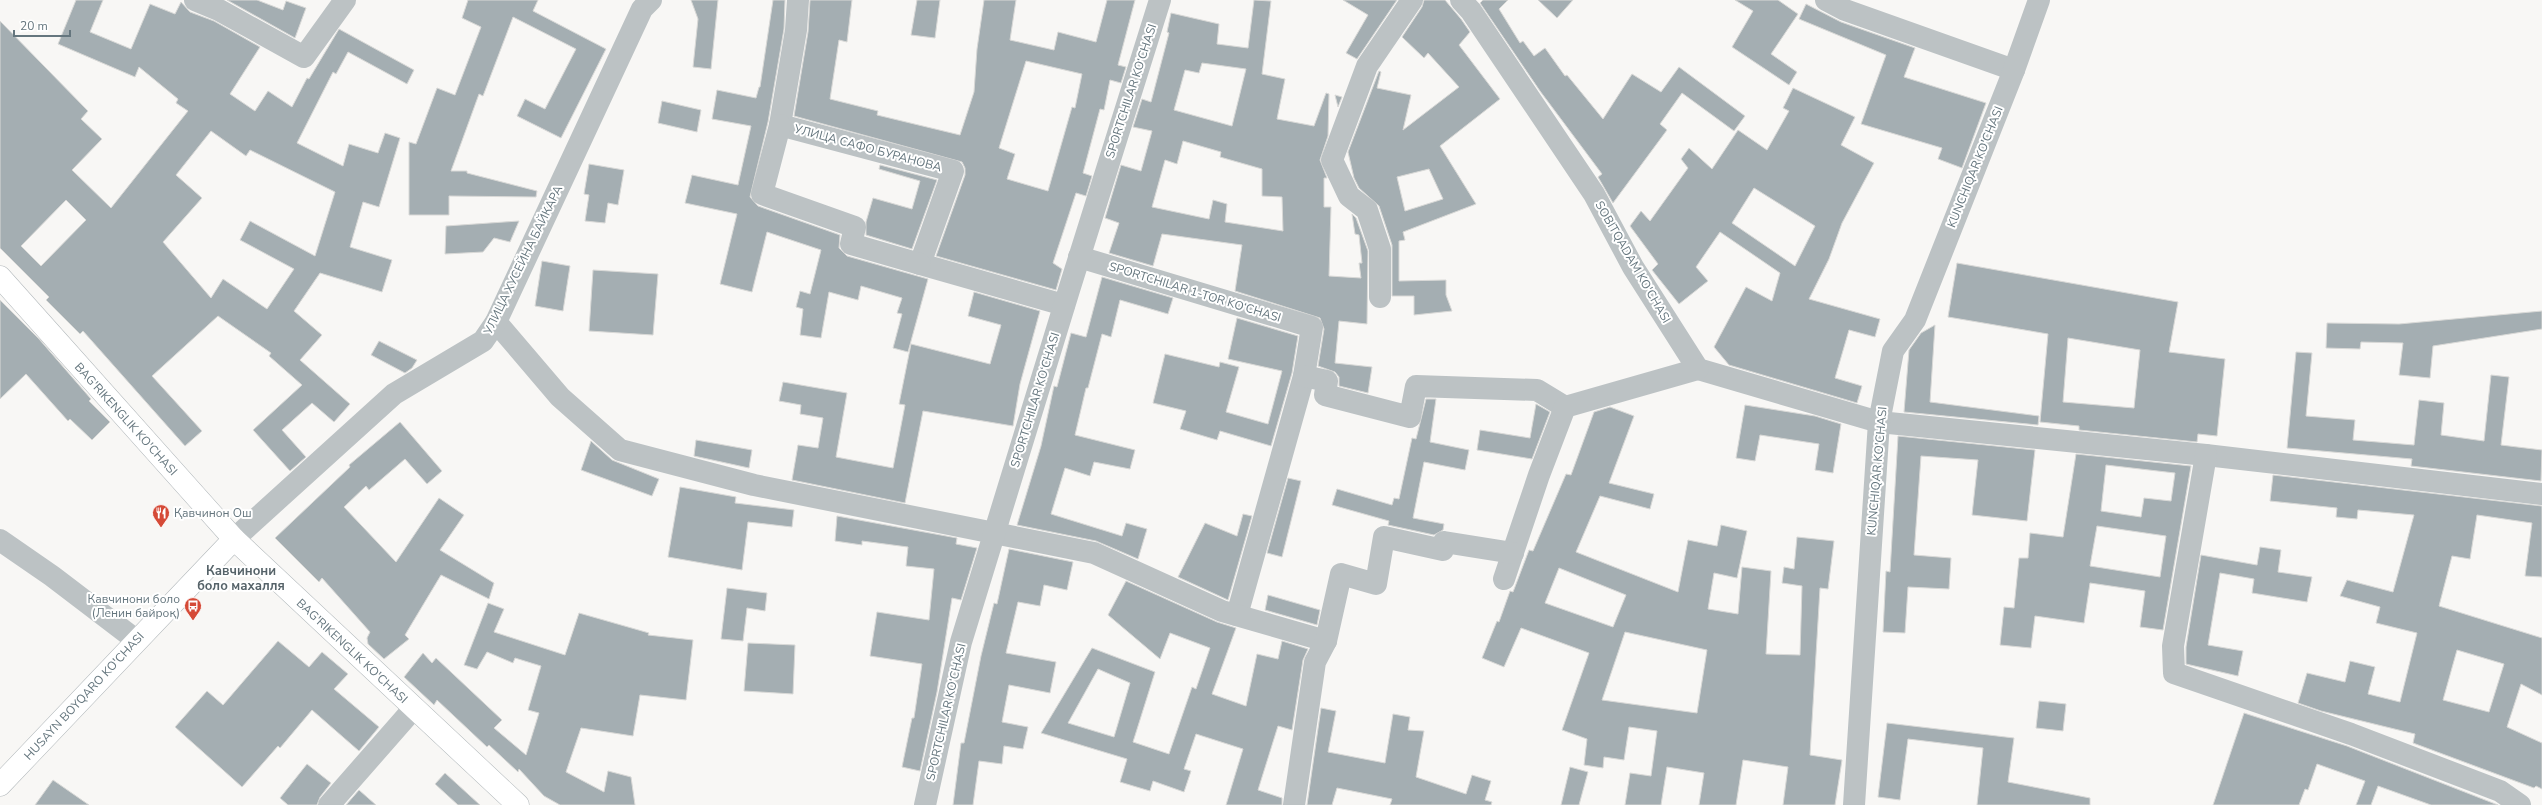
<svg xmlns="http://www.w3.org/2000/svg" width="2542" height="805" font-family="'Nunito Sans',sans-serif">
<rect width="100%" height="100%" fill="#f8f7f5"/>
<g fill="#a4aeb2" stroke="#d9d9d7" fill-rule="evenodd">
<path d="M76,0H103L90,32L131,49L150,4L175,14L181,2L190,12L214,21L260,47L230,94L255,111L268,91L292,107L307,78L309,79L339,29L414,70L407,84L348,52L336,74L333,72L297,143L343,166L349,144L378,153L385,133L400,138L379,207L363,202L350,247L392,260L382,292L320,273L294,311L322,335L300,360L350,404L334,422L312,403L282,430L306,457L290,471L253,430L302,385L269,356L271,353L218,316L152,376L202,431L185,446L83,331L80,334L46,300L49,297L0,248V21L88,111L81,119L102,139L72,170L111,208L188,111L176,103L178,99L139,67L135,77L58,44ZM211,131L246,156L250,150L335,192L315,256L250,221L240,240L294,269L267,309L223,279L211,298L163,242L202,198L176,175ZM66,200L86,220L41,266L21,246Z"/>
<polygon points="227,0 257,0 283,10 286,1 306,8 295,38"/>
<polygon points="468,0 538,0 533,11 606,49 561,138 517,116 525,99 545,109 576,49 513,17 483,96 479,94 451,171 467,171 467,173 537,191 536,197 449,196 449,215 409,215 409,142 416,144 437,88 455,95 481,27 462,18"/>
<polygon points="691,0 718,0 711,69 693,67 698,19"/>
<polygon points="773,0 785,0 784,29 768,122 750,197 758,206 840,235 839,248 847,256 928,279 908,352 893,348 902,314 897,313 902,298 861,286 858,300 829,292 821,338 800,335 803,309 796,307 800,291 810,294 821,250 767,232 752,292 720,284 737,214 685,203 692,175 738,185 751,126 712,119 717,90 756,98 759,87 760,87"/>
<path d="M810,0H852L847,42L839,40L830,99L878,111L877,115L960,135L974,92L977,49L984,0H1016L1010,40L1054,50L1058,32L1096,42L1107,0H1135L1118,65L1126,67L1121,83L1110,80L1104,110L1100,109L1083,173L1092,176L1086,196L1076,193L1053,263L1062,269L1056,290L936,256L965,175V168L962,162L794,116L808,32ZM1026,61L1082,74L1075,108L1072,107L1048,191L1007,179L1015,154L999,148Z"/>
<polygon points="917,0 940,0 935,38 911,35"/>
<path d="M1254,0L1271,1L1262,74L1285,79L1277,119L1314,126L1326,93L1329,94L1328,136L1320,160L1327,178H1324V207H1331L1329,276L1361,278L1359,263H1362L1359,235L1355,234L1352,214L1356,218L1368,251L1367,324L1339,321L1335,363L1372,367L1368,393L1339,386V377L1335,372L1318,366L1324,329L1320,318L1235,291L1242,245L1162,234L1153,266L1109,253L1119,223L1105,218L1121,165L1141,171L1152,131L1133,127L1142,99L1151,102L1169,33L1167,32L1171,13L1219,24L1217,44L1248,48ZM1202,63L1246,69L1232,126L1174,110L1185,70L1199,73ZM1183,141L1221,152L1220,157L1262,169V196L1282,197L1283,231L1225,222L1227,204L1213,200L1209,219L1152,207L1165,160L1177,164Z"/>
<polygon points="1343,0 1397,0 1357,59 1346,53 1368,15"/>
<path d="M1424,0H1445L1461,19L1470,32L1459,45L1500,99L1440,146L1476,204L1403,232L1405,240L1399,241V281L1446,280V295L1452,311L1414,315V296H1392V245L1379,206L1359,188L1354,178L1348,152L1379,71L1381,72L1377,88L1411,95L1403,130L1459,87L1428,53L1424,58L1402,37L1422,7ZM1429,169L1443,199L1405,211L1397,177Z"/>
<polygon points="1483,0 1508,0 1499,9 1520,43 1523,41 1534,56 1545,48 1565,76 1567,75 1603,119 1632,74 1661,92 1679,67 1745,116 1734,131 1682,93 1660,124 1667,130 1613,203 1598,177 1602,174 1540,91 1480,3"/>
<polygon points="1538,0 1573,0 1557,18"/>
<polygon points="1735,0 1778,0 1798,14 1771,54 1797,72 1789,85 1732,47 1753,11"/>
<polygon points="1806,4 1841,22 1915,48 1904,77 1986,103 1962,168 1938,159 1942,148 1861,124 1886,55 1799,19"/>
<path d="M1793,88L1855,117L1841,145L1874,163L1842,223L1829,259L1809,299L1880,319L1875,337L1849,330L1835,378L1862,386L1857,403L1729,365L1714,347L1746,287L1772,301L1780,273L1720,232L1696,267L1708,281L1679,304L1652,270L1658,264L1630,226L1641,211L1650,221L1688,168L1681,159L1689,148L1712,169L1738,130L1767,150L1789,111L1783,108ZM1754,188L1815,226L1795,266L1732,223Z"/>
<polygon points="1335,95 1342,97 1338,107"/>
<polygon points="662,101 701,110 697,132 658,123"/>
<polygon points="589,164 624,170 618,205 608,203 605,223 585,221 589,195 584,194"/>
<polygon points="880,165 937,180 912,249 866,235 866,222 873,198 912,209 920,181 879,169"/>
<polygon points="519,221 510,242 494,238 483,252 445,254 446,226"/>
<polygon points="542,261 570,266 563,311 535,306"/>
<path d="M1957,263L2178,302L2169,352L2225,359L2217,436L2198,434L2197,442L2079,430V426L2040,422L2048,334L1948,317ZM2068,338L2140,350L2134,408L2063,402Z"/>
<polygon points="593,270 658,274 653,335 589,331"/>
<polygon points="1102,277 1173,298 1168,314 1120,300 1111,337 1102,334 1088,388 1086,388 1075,435 1135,450 1130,469 1094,462 1090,476 1065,468 1051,514 1122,536 1126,523 1147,529 1138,559 1096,541 1017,525 1041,446 1054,386 1057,387 1071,333 1086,337"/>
<polygon points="974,292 1040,311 1020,384 1013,426 923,411 905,503 792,480 798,445 818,448 823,418 800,414 801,405 779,401 783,382 847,393 836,457 893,468 905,405 899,404 911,344 990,364 1001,325 968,316"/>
<polygon points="0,300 39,339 91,399 89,401 110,422 92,440 70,419 68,421 26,374 0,399"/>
<polygon points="2542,311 2542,329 2433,346 2430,378 2399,375 2403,343 2361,342 2360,349 2326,348 2327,323 2399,324"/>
<polygon points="1237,318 1298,336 1292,373 1271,446 1220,431 1217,440 1180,429 1186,411 1153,403 1165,354 1219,367 1220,362 1239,367 1226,412 1268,424 1282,371 1228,359"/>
<polygon points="1935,325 1930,402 2039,416 2038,425 1904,412 1909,350 1921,333"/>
<polygon points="379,341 417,360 412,368 405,373 371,355"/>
<polygon points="2296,352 2312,353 2306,416 2355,420 2353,440 2414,445 2419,400 2444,403 2441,435 2484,441 2491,375 2509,377 2501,445 2542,450 2541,481 2411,466 2412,459 2287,448"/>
<polygon points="1426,399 1436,399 1430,442 1469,450 1465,470 1424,462 1413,518 1444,524 1443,530 1434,535 1388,525 1389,521 1332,505 1337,489 1392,505 1394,498 1399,499 1412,438 1416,439"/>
<polygon points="1536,404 1550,412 1532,459 1477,450 1480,430 1530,438"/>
<polygon points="1745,405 1815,416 1841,424 1833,473 1815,470 1819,444 1760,435 1755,461 1736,458"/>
<path d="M1610,407L1634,416L1609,483L1654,494L1650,509L1600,496L1576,552L1678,592L1688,540L1717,546L1721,525L1747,531L1737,578L1714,573L1708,609L1738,614L1742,567L1771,571L1766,654L1800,655L1802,586L1782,583L1784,567L1794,569L1797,537L1834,541L1828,589L1820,588L1810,755L1842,760L1835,805H1783L1788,767L1743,760L1736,805H1699L1704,773L1667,767L1661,805H1625L1630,773L1651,776L1657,731L1629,727L1624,760L1604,757L1603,768L1584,765L1587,739L1562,730L1589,653L1521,628L1504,667L1482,658L1497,621L1499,622L1510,591L1513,592L1529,550L1533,551L1566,474L1571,475L1594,412ZM1559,568L1626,595L1613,627L1545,603ZM1625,632L1707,650L1697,713L1602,700Z"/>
<polygon points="400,422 442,471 427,484 405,459 369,490 366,486 344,507 396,562 439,498 464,515 440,550 494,583 489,599 441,575 405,635 409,639 384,659 368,644 367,638 370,632 322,578 319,582 275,538 350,467 349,465"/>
<polygon points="1898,436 2035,450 2027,521 1972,515 1978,460 1921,456 1914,555 1951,558 1949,589 1908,587 1905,633 1883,632 1886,571 1890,572"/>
<polygon points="696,440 752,450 749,468 694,456"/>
<polygon points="591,441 612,460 659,479 652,496 581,470"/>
<path d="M2076,454L2191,466L2163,630L2140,627L2145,591L2090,583L2084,623L2035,616L2031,648L2000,645L2004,607L2014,608L2019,558H2028L2030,533L2063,537ZM2106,465L2175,473L2171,501L2144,498L2141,517L2101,511ZM2097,526L2166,536L2160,577L2090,566Z"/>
<path d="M2273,475L2542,506V577L2525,576L2532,523L2477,515L2470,559L2452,556L2439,606L2542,638V695L2521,684L2507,727L2542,743V789L2536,786L2534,788L2413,743L2415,734L2321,711L2298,703L2307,673L2345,682L2350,661L2375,667L2368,694L2400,702L2417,633L2376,623L2380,607L2340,596L2347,580L2393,592L2414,515L2358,510L2357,519L2336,517L2337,508L2270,501ZM2457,650L2504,664L2489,712L2443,700Z"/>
<polygon points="1288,478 1301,481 1282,557 1267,553"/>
<polygon points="680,487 736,497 735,503 794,510 792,527 748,522 742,570 668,557"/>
<polygon points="1243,514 1252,516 1228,600 1178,577 1205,523 1237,536"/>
<polygon points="837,516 957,538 956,544 977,548 961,600 952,598 937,692 920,771 902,767 912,718 914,718 922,664 870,656 877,612 929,620 934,569 906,566 908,547 862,541 862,545 835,541"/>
<polygon points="2260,547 2281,550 2278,572 2312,577 2307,602 2252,593 2254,579 2220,573 2208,645 2243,651 2238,676 2186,664 2186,647 2201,555 2257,565"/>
<polygon points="1009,549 1073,562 1067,590 1044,585 1040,606 1018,602 1006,653 1056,662 1050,693 1009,685 1002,722 1028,727 1023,749 1004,746 1002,764 979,761 973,805 953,805 961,743 964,743 981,656 994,603 997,604"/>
<path d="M1126,581L1217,622L1236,628L1212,694L1246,706L1257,654L1278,659L1282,641L1308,649L1303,660L1292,730L1278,726L1258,790L1282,798V805H1226L1243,749L1196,734L1184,769L1191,771L1184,792L1153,781L1150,791L1120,782L1127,759L1041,733L1092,648L1155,672L1133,742L1169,754L1192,687L1196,689L1210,648L1170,633L1160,659L1108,615ZM1098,669L1130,683L1114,737L1068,723Z"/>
<polygon points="727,588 767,593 765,611 747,608 743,641 721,639"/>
<polygon points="1268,595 1320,610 1317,625 1265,610"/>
<polygon points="488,603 504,609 494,632 565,655 579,613 649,633 648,635 693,640 686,700 640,695 633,736 581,728 566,772 604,792 608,771 631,777 635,805 560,805 544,796 519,769 518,772 489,745 487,747 437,700 434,705 404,677 423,653 432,663 436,658 502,720 494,728 526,755 539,713 528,710 541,666 515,658 513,663 487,652 477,669 464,665"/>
<polygon points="278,641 309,667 322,652 348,674 334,689 379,727 359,751 312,710 280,748 278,746 242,787 175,727 207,691 223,705"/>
<polygon points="748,643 795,645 793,694 744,691"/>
<polygon points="2039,701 2066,704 2063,731 2036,728"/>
<polygon points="1321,708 1336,711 1328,752 1385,763 1393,714 1410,717 1408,730 1424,731 1416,777 1466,794 1472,775 1491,781 1485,800 1492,802 1491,805 1390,805 1392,799 1337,788 1332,805 1307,805"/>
<polygon points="2244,713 2347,746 2498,805 2431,805 2378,786 2371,805 2356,805 2365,781 2317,764 2308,790 2305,789 2299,805 2213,805"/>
<polygon points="1887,723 2014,738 2008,782 2090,798 2090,805 1977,805 1983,748 1908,739 1900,800 1878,797"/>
<polygon points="307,764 331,783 320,797 317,805 288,805 280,798"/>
<polygon points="1570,767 1588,772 1579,805 1561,805"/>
<polygon points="445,773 480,805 458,805 435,784"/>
<polygon points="53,780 89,805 35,805"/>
<polygon points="359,790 376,805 346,805"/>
</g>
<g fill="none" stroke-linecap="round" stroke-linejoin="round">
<g stroke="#b2b8bb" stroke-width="23">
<g id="major">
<polyline points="0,277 234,539 518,805"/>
<polyline points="0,785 234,539"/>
</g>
</g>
<g stroke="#bcc2c4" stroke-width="22">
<polyline points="195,0 219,10 304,57 345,0"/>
<polyline points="798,0 796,30 780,125 953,171 920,264 1064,305"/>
<polyline points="1461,0 1471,11 1594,194 1633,267 1698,369 1879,422 2206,455 2542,494"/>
<polyline points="1826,0 1845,10 2014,70"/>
<polyline points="780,125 762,194 855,227 851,244 920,264"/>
<polyline points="1079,257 1312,327 1304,376 1237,615"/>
<polyline points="1380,297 1380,249 1367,210 1349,196 1332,160 1367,66 1412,0"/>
<polyline points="496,322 560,397 620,450 754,485 1094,553 1222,611 1326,641"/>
<polyline points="1304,376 1327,381 1325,395 1410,417 1416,386 1537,390 1565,407"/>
<polyline points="2206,455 2173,646 2174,673 2351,734 2500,791 2520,805"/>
<polyline points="234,539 394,394 483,341 496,322 642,9 651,0"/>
<polyline points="0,540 52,576 136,640"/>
<polyline points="1504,579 1539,475 1565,407 1698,369"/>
<polyline points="329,805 414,708"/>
<polyline points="925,805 961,642 1069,290 1160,0"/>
<polyline points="1294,805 1315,662 1326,641 1341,574 1376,584 1384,537 1443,550 1444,542 1513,553"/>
<polyline points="1854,805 1879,422 1893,351 1915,320 2014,70 2039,0"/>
</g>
<use href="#major" stroke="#fff" stroke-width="22"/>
</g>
<defs>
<g id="restaurant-pin" transform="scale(0.9)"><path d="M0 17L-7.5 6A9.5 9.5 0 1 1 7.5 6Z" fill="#d54a37" stroke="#fff"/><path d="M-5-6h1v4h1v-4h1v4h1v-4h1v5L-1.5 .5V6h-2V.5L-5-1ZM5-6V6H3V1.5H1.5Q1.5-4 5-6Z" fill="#fff"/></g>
<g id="bus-pin" transform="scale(0.9)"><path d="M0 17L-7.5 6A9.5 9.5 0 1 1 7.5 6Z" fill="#d54a37" stroke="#fff"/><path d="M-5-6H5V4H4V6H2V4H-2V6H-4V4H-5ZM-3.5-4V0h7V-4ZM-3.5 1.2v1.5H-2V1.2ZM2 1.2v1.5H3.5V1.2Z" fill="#fff"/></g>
</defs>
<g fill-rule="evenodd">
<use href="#restaurant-pin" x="161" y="513"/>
<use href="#bus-pin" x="193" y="606"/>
</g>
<g text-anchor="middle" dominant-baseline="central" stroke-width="4" stroke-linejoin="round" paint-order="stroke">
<g font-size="12" fill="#65767e" stroke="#fff">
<text transform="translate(1131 91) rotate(-72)">SPORTCHILAR KO‘CHASI</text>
<text transform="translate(868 148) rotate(15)">УЛИЦА САФО БУРАНОВА</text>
<text transform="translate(1975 167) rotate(-68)">KUNCHIQAR KO'CHASI</text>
<text transform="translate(523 260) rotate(-64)">УЛИЦА ХУСЕЙНА БАЙКАРА</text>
<text transform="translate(1633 262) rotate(60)">SOBITQADAM KO'CHASI</text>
<text transform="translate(1195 292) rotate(17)">SPORTCHILAR 1-TOR KO‘CHASI</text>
<text transform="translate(1035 400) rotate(-73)">SPORTCHILAR KO‘CHASI</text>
<text transform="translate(126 419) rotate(48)">BAG'RIKENGLIK KO'CHASI</text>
<text transform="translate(1877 471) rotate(-85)">KUNCHIQAR KO'CHASI</text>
<text transform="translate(352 651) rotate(43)">BAG'RIKENGLIK KO'CHASI</text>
<text transform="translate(84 696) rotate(-47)">HUSAYN BOYQARO KO'CHASI</text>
<text transform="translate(946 712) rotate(-77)">SPORTCHILAR KO‘CHASI</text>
</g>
<g font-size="12" fill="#65767e" stroke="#fff" text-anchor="start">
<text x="174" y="513">Қавчинон Ош</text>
<text x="180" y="599" text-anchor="end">Кавчинони боло<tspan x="180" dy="14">(Ленин байроқ)</tspan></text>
</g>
<g font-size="13" font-weight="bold" fill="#566369" stroke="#fff">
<text x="241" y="571">Кавчинони<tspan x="241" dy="15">боло махалля</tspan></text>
</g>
</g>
<path d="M14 30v6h56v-6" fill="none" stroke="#65767e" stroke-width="2"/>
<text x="20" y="30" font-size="12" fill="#65767e" stroke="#ffffff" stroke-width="3" paint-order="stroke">20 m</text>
</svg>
